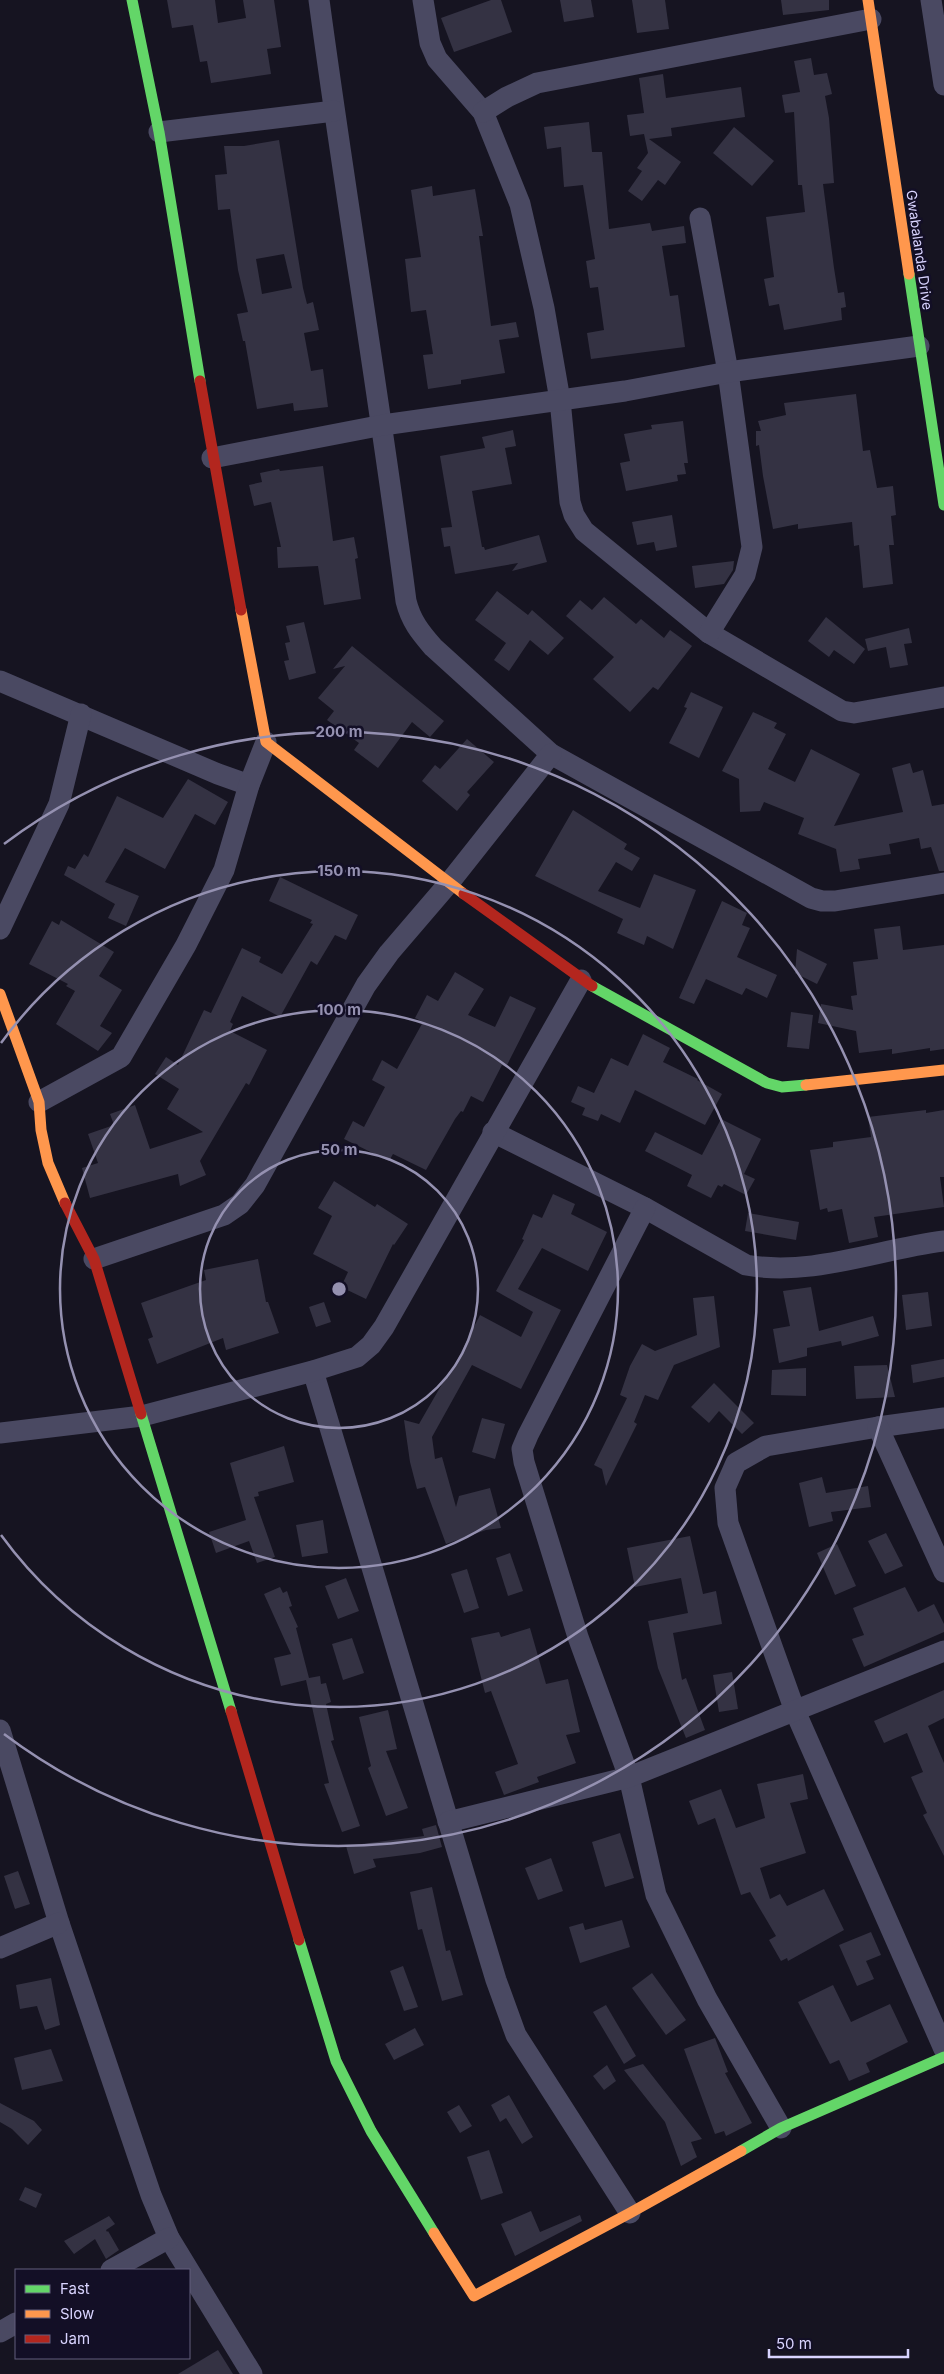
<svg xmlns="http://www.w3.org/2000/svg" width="944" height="2374" font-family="Inter,sans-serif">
<rect width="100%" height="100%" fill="#161421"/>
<g fill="#343243" fill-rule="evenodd">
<polygon points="167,0 215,0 218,23 246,18 243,0 274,0 281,47 267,49 271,74 211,83 207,61 200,62 193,25 172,28"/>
<polygon points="491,0 501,0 512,32 454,52 441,18"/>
<polygon points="560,0 591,0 594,17 564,22"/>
<polygon points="632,0 665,0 669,29 637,33"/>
<polygon points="781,0 829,0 829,10 783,15"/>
<polygon points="811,58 814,75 827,73 832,94 825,96 829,118 834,183 823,184 834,268 838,293 844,292 846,307 841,308 842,320 784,330 779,304 769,306 764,279 774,277 766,217 805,212 802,185 798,185 794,112 785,113 782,95 800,92 794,61"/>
<polygon points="663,74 666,98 741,87 745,117 671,128 672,136 649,139 681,162 665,185 658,180 642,201 628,191 642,171 637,168 648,153 644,134 630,136 627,115 644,113 639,78"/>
<polygon points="589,122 592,152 602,152 609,229 650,223 652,231 684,226 686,243 662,246 670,296 678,295 685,347 591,359 587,333 604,330 598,287 590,288 586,261 595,259 583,185 564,187 561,147 547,149 544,127"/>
<polygon points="734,127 774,161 752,186 713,153"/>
<path d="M279,140L303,288L307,304L313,302L319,330L304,333L311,371L323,369L328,407L294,411L293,403L257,409L245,341H243L237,314L248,312L238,270L230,209L218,210L215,175L227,174L224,146H244ZM284,254L292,288L262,294L256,259Z"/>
<polygon points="432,186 433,196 475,189 483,236 479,236 491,326 516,322 519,337 499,340 505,373 461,380 461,384 428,389 423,355 433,354 426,310 411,312 405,259 421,257 411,190"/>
<polygon points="856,394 863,451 870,450 877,488 893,486 896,515 891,516 894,545 889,545 893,584 863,588 859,545 854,546 852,522 798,529 798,524 773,529 763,476 759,445 756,446 756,431 761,431 758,421 786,415 784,403"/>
<polygon points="683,421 688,463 684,463 686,474 677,475 678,481 626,491 620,463 630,461 624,434 652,429 651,425"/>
<polygon points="513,430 516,446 505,448 512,484 472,491 482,547 484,547 485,550 539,535 547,562 512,571 518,563 455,574 450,546 444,547 441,528 452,527 440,456 485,448 482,437"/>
<polygon points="323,466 333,541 354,537 358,558 355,559 361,599 324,605 318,566 278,568 277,547 281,547 271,502 254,506 249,485 262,482 260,473 279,469 280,471"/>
<polygon points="672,515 677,547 656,551 654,542 637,545 632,522"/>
<polygon points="734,561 733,570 724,584 695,588 692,566"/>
<polygon points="497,591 528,615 532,610 564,638 548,655 530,640 509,671 494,660 506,643 475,620"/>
<polygon points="604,597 636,624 641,619 664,638 670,630 692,646 658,690 653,687 630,712 593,679 614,657 566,616 580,600 592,610"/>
<polygon points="826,617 865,649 854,664 834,650 829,657 808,641"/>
<polygon points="304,622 316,673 289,680 284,661 289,660 285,643 290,642 286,626"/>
<polygon points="909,628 912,643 904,644 908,665 890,668 886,647 868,651 865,639"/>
<polygon points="352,646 444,721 430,737 412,722 378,768 354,750 359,743 327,720 334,711 318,698 345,666 333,669"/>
<polygon points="691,692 723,707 699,758 669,743 687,708 684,707"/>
<polygon points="753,712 777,723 774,728 786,734 768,769 795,782 811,749 860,774 834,826 903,812 892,768 910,763 913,773 923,770 932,806 944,804 944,871 939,871 931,847 921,849 919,838 889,844 891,854 858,859 860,869 840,872 836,849 798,834 804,818 764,802 760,811 740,812 739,779 722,771"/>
<polygon points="467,739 494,762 467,792 470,795 457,811 422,781 435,765 440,769"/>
<polygon points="188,779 228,802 215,825 195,814 165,869 125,848 105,882 139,896 126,926 108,918 115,904 64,875 68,866 75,869 84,854 88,857 117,796 163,818"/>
<polygon points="573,810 627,844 624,849 640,858 632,871 616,862 598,891 640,908 654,874 696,890 673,949 647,936 644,945 617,933 623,919 535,876"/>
<polygon points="280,877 358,915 346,940 335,935 317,965 311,961 280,1017 242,996 230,1022 233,1024 230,1031 267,1050 249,1085 246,1083 200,1161 206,1175 180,1186 178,1174 90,1198 82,1168 98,1163 88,1134 114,1125 110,1114 135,1105 150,1149 203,1132 167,1109 179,1089 155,1074 166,1057 178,1065 204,1010 211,1013 242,948 261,957 259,962 282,974 313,924 310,923 312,920 269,901"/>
<polygon points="722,901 747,913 742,925 750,928 737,957 777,975 767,998 746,988 742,995 706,979 694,1004 679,998"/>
<polygon points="61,920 114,952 99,976 122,990 100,1026 112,1033 98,1051 56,1024 75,991 66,986 68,984 29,964 52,921 59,925"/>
<polygon points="900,926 903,950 944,945 944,1049 930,1051 930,1048 892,1054 892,1049 859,1053 856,1031 818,1023 821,1004 853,1010 851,996 857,995 853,962 878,959 874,929"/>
<polygon points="797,949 827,964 817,984 795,973"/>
<polygon points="455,972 484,989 468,1015 495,1027 510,996 536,1008 506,1067 502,1065 483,1102 471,1096 463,1112 461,1111 455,1119 426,1170 393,1154 389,1161 344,1139 353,1121 364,1127 385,1087 372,1080 382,1060 397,1069 423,1022 415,1018 427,995 438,1001"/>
<polygon points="791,1012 813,1015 809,1049 787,1047"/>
<polygon points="643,1034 670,1048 663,1062 698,1079 697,1080 722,1094 705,1125 635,1090 620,1123 601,1114 598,1121 582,1115 585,1108 571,1102 578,1086 594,1093 611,1058 628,1066"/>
<polygon points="926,1110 926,1113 944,1110 944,1177 940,1177 944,1207 874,1217 878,1237 849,1243 842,1209 828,1212 827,1208 820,1210 810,1150 833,1147 833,1142 871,1137 868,1117"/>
<polygon points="721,1119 761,1139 744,1174 755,1179 746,1195 724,1184 722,1187 718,1185 711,1198 687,1186 692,1175 645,1151 655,1132 702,1155"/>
<polygon points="334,1181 375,1207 377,1204 408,1224 394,1245 393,1244 366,1299 341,1287 348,1272 313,1254 332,1216 318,1208"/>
<polygon points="553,1194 575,1204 571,1214 607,1232 588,1271 542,1248 518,1289 561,1310 521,1389 472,1365 432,1437 435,1459 442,1457 456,1507 459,1496 490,1488 501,1528 486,1530 446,1544 425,1487 417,1489 410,1462 404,1420 419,1424 446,1377 448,1378 480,1315 521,1337 533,1312 496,1291 524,1240 522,1239 533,1214 542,1218"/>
<polygon points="748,1213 799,1222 796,1240 745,1231"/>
<polygon points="258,1259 266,1302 268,1302 279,1333 226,1350 223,1338 157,1364 148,1339 153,1337 141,1303 206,1280 204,1270"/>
<polygon points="811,1287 819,1331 873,1316 879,1336 842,1346 841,1341 807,1348 807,1356 779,1363 773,1329 790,1326 783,1291"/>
<polygon points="928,1292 932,1326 906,1330 902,1295"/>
<polygon points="714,1296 720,1347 674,1365 658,1400 645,1395 634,1422 637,1424 606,1486 602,1469 594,1465 627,1398 620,1395 630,1366 642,1344 655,1351 697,1335 693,1298"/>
<polygon points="324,1302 331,1322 316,1327 309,1307"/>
<polygon points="944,1359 944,1377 913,1383 911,1365"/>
<polygon points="887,1365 895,1397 856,1399 854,1366"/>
<polygon points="806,1368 806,1396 771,1395 772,1370"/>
<polygon points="714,1383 754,1423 742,1434 719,1411 709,1423 691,1407"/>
<polygon points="482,1418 505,1424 495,1459 472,1452"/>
<polygon points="284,1446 294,1482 258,1492 259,1496 254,1497 275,1557 257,1563 249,1541 216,1553 209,1532 246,1520 230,1463"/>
<polygon points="822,1477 826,1493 868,1486 871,1507 831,1512 833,1521 809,1527 799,1483"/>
<polygon points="323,1520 328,1553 302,1557 296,1525"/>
<polygon points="886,1533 903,1566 885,1574 868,1541"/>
<polygon points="690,1536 703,1594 716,1591 722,1624 673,1633 682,1680 686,1678 705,1730 686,1738 658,1668 648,1621 688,1613 681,1578 635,1587 627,1548"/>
<polygon points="837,1544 856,1586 835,1595 817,1553"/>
<polygon points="510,1553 523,1591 508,1596 496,1558"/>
<polygon points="467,1569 479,1608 464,1613 451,1574"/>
<polygon points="346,1578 359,1611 338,1619 325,1586"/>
<polygon points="280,1587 283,1593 287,1591 292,1606 289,1607 298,1627 296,1628 309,1678 320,1676 321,1684 326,1683 331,1702 326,1704 334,1740 331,1741 360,1826 342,1832 324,1784 329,1783 306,1680 281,1686 274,1658 291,1654 264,1594"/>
<polygon points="905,1587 918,1612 934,1604 944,1624 944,1632 864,1667 852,1639 864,1635 853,1608"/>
<polygon points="530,1628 546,1684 568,1679 580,1732 566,1735 576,1763 537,1777 539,1782 504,1795 495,1772 518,1764 491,1691 485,1693 471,1638 499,1632 501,1637"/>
<polygon points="352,1638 364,1673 343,1680 332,1644"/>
<polygon points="732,1672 738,1709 719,1712 713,1675"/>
<polygon points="944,1690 944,1718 928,1726 944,1763 944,1856 923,1815 927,1813 911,1777 923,1772 907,1733 884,1743 874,1721"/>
<polygon points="388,1710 397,1749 386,1751 408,1808 386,1816 368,1768 371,1766 359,1717"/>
<polygon points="803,1774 808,1799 790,1803 806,1853 760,1868 770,1899 780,1894 787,1906 824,1889 844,1930 788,1961 787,1958 781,1961 769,1940 776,1936 750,1892 741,1895 715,1818 698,1825 689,1801 721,1789 736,1828 765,1818 757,1784"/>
<polygon points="436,1825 442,1847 420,1853 373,1859 376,1867 354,1874 346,1846 424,1836 422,1829"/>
<polygon points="620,1833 634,1878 605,1887 592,1842"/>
<polygon points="551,1858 563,1891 538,1900 525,1868"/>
<polygon points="18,1871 30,1904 15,1909 4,1876"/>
<polygon points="432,1887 446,1951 450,1950 463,1995 442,2001 422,1929 418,1930 410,1892"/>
<polygon points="622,1920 630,1947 580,1963 569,1927 583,1923 585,1930"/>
<polygon points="871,1932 881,1955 866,1961 874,1979 857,1986 839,1945"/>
<polygon points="403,1966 418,2007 404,2011 390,1971"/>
<polygon points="652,1973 686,2020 666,2035 632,1988"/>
<polygon points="51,1978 60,2025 45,2030 37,2006 20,2009 16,1985"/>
<polygon points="833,1985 851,2022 890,2004 908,2042 866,2063 870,2072 849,2081 839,2060 830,2064 798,2002"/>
<polygon points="606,2005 636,2056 624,2064 593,2012"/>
<polygon points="415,2028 424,2045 394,2060 385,2044"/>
<polygon points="715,2038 728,2072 725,2073 752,2123 726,2136 724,2131 715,2134 684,2049"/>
<polygon points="51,2049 63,2081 22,2090 14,2058"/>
<polygon points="643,2064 702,2139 691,2142 697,2157 681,2166 665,2122 624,2070"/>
<polygon points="607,2065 616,2081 604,2090 593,2076"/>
<polygon points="509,2095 533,2137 522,2144 506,2118 500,2122 491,2105"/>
<polygon points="0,2103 34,2121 42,2130 28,2145 12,2129 0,2122"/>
<polygon points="459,2105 472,2126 460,2133 447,2112"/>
<polygon points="489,2150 503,2193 481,2200 467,2157"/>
<polygon points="25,2187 42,2194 36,2208 19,2200"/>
<polygon points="531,2211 540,2232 580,2215 582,2221 515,2256 501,2224"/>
<polygon points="109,2216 115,2224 106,2230 107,2232 108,2231 119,2250 106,2259 95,2239 74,2254 64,2241"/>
<polygon points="218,2350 233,2374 178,2374"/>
</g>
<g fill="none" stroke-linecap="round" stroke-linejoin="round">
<g stroke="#4a4962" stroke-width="21">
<path d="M319,0C346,201 380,401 406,601C411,621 420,632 433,647L551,754L811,898L822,901H835L944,883"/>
<polyline points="423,0 430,43 437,59 483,112 520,204 544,308 560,400 570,502 574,515 584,531 709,633 842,711 854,713 944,697"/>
<polyline points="931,0 944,85"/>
<polyline points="483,112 507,97 537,83 871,19"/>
<polyline points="159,132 334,111"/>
<polyline points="700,218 728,372 752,547 745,575 709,633"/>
<polyline points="212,458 383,425 625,391 728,372 919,346"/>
<polyline points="0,681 218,774 249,785"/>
<polyline points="0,929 59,804 81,714"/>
<polyline points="39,1102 121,1057 186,945 224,870 249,785 266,742"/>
<path d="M493,1132L645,1208L746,1265C812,1277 879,1249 944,1241"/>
<polyline points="645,1208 528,1435 522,1449 524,1462 578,1637 629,1777 656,1895 707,1999 781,2128"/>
<polyline points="94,1259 224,1215 240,1204 255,1185 366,985 389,953 449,883 551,754"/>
<polyline points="313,1371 496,1980 516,2035 630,2213"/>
<polyline points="944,1418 878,1427 766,1446 736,1463 725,1488 728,1523 795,1711 944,2049"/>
<polyline points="878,1427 944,1572"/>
<polyline points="0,1433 142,1416 313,1371 357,1357 371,1345 384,1327 581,980"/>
<polyline points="0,1730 59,1923 151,2195 169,2238 252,2374"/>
<polyline points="448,1822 629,1777 944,1651"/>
<polyline points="0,1948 59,1923"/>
<polyline points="111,2270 169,2238"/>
<polyline points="0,2332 16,2323"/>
</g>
<g stroke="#63d668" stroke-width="11">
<polyline points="132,0 159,132 200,381"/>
<polyline points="909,274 944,505"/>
<polyline points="592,986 767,1083 782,1087 806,1085"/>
<polyline points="141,1414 231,1711"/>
<polyline points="299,1940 336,2061 371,2131 434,2233"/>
<polyline points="741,2151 781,2128 944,2057"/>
</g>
<g stroke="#ff974d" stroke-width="11">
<polyline points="868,0 909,274"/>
<polyline points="241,610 266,742 464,894"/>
<polyline points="0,994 39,1102 41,1130 48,1163 65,1203"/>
<polyline points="806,1085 944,1070"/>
<polyline points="434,2233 474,2296 630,2213 741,2151"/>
</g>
<g stroke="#b3261e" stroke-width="11">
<polyline points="200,381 241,610"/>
<polyline points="464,894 592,986"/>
<polyline points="65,1203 94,1259 141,1414"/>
<polyline points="231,1711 299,1940"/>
</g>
</g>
<g fill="none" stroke="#9591b1" stroke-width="2.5">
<circle cx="339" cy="1289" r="139"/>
<circle cx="339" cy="1289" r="279"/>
<path d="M1 1043A418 418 0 1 1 1 1535"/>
<path d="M4 844A557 557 0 1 1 4 1734"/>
</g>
<g text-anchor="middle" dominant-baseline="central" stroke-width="5" stroke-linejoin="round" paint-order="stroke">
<g font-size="14" fill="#d9d4ff" stroke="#130f26">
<text transform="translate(920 250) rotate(82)">Gwabalanda Drive</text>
</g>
</g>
<circle cx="339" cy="1289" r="8" fill="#9591b1" stroke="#130f26" stroke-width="2.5"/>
<g font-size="15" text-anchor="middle" font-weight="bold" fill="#9591b1" stroke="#130f26" stroke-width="5" stroke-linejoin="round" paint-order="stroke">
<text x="339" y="737">200 m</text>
<text x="339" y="876">150 m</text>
<text x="339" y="1015">100 m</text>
<text x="339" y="1155">50 m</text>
</g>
<rect x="15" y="2269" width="175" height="90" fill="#130f26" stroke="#625e7d"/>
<rect x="25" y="2285" width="25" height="8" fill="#63d668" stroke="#625e7d"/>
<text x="60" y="2294" font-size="15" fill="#d9d4ff">Fast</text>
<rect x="25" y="2310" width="25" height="8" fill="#ff974d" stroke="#625e7d"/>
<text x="60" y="2319" font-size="15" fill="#d9d4ff">Slow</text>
<rect x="25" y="2335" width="25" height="8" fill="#b3261e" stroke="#625e7d"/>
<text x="60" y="2344" font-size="15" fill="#d9d4ff">Jam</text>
<path d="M769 2349v8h139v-8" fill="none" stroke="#d9d4ff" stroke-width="2.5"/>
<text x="776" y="2349" font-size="15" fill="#d9d4ff" stroke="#130f26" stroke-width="4" paint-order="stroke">50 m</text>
</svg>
